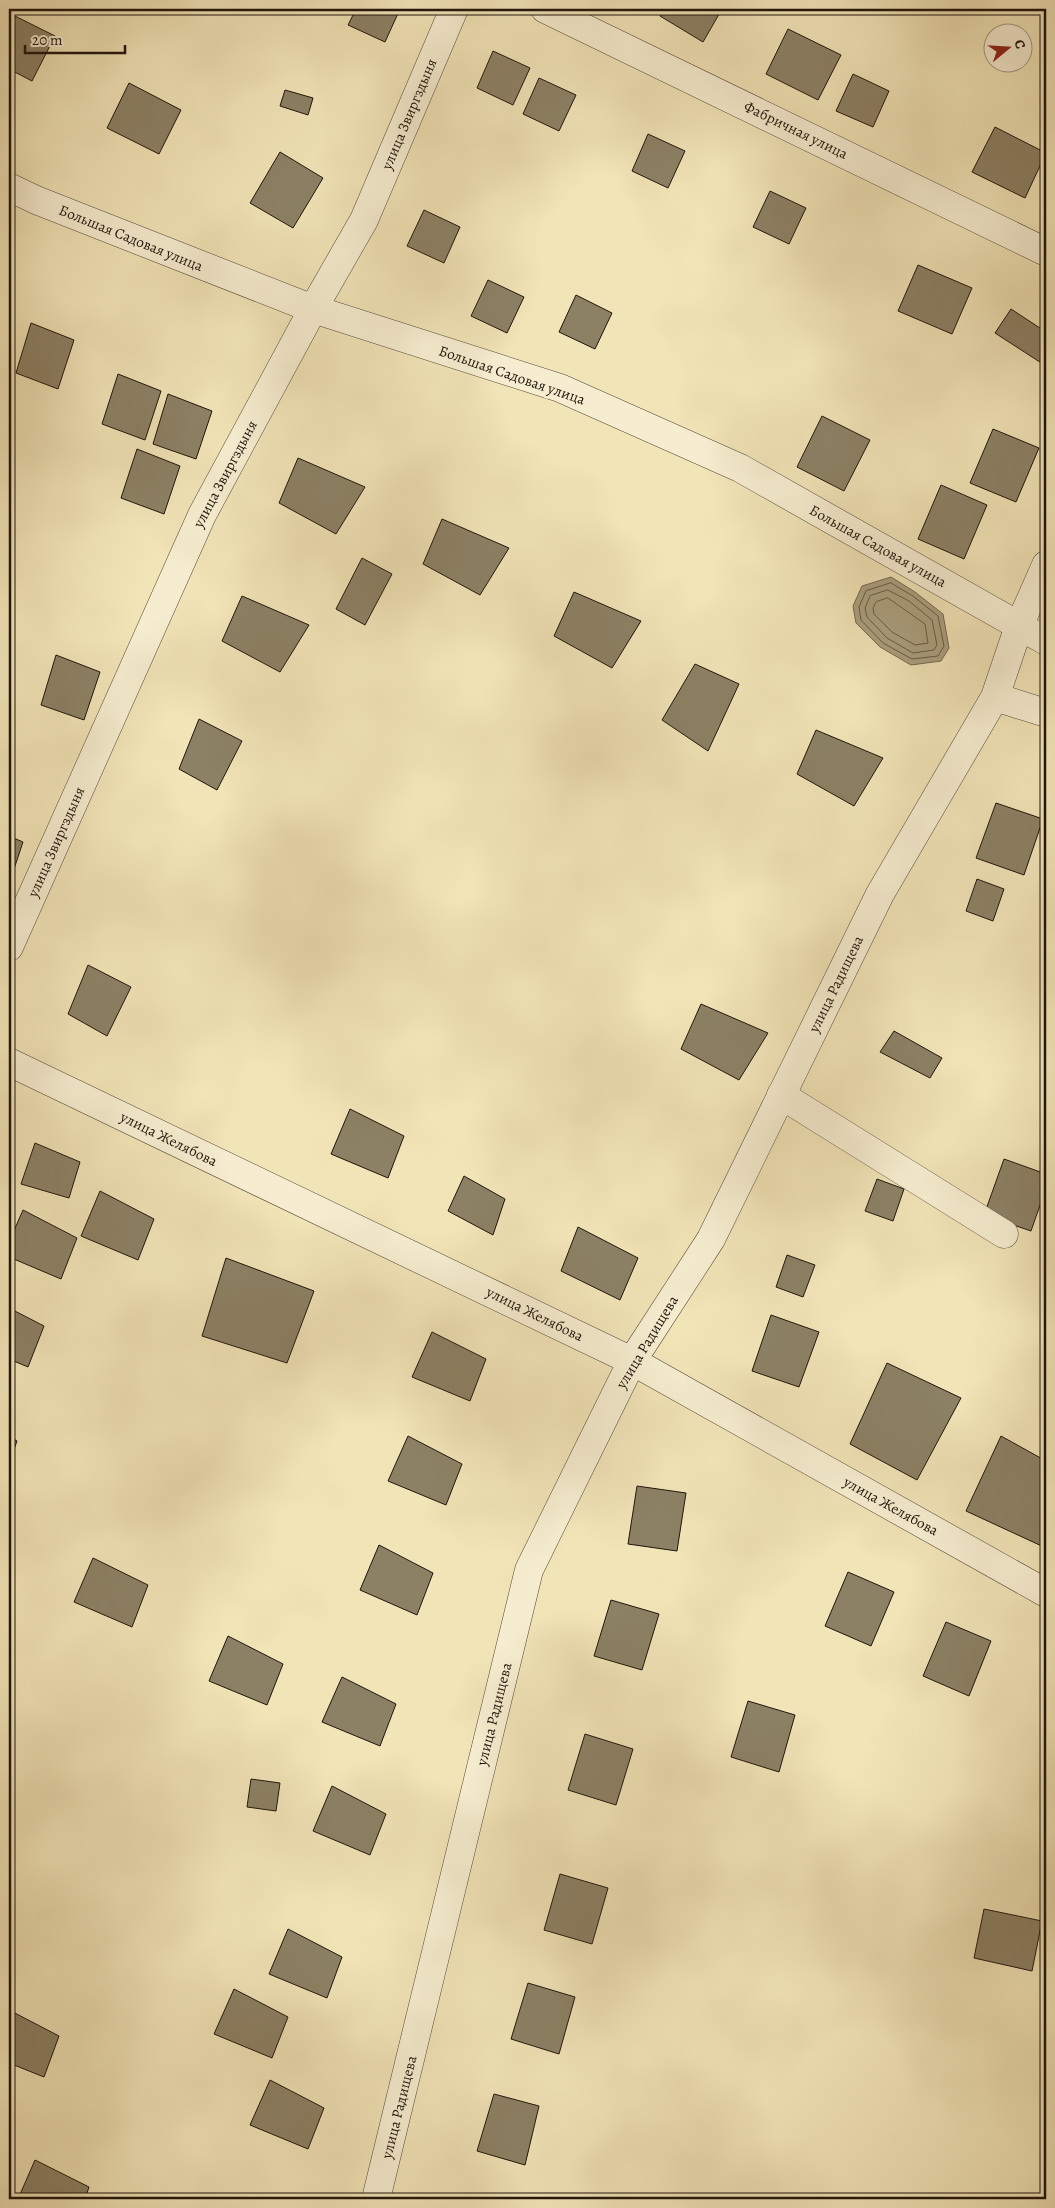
<svg xmlns="http://www.w3.org/2000/svg" width="1055" height="2208" font-family="Alegreya,serif">
<rect width="100%" height="100%" fill="#f1e4b7"/>
<filter id="stains"><feTurbulence type="fractalNoise" baseFrequency=".004" numOctaves="4"/><feColorMatrix values="0 0 0 0 .2 0 0 0 0 .09 0 0 0 0 .02 0 0 0 .5 -.17"/></filter>
<radialGradient id="worn" r=".72"><stop offset=".6" stop-color="#630" stop-opacity="0"/><stop offset="1" stop-color="#630" stop-opacity=".3"/></radialGradient>
<polygon fill="#aa9e7d" stroke="#726750" points="891,577 915,592 943,614 949,648 941,661 911,665 880,647 856,623 853,606 862,586"/>
<g fill="none" stroke-linecap="round" stroke-linejoin="round">
<g stroke="#645a44" stroke-width="1">
<polygon points="891,583 913,596 938,616 944,646 938,656 912,659 883,643 861,620 859,607 866,591"/>
<polygon points="888,590 909,601 932,620 937,645 934,650 913,653 887,638 867,617 865,608 870,596"/>
<polygon points="888,598 925,624 928,643 915,645 892,632 874,614 873,608 876,602"/>
</g>
</g>
<g fill="#8c8165" stroke="#1f150c">
<polygon points="356,9 400,9 385,42 348,25"/>
<polygon points="664,9 722,9 703,42 660,16"/>
<polygon points="9,13 55,36 32,81 9,69"/>
<polygon points="788,29 841,55 818,100 766,74"/>
<polygon points="493,51 530,68 513,105 477,88"/>
<polygon points="853,74 889,91 873,127 836,111"/>
<polygon points="539,78 576,95 559,131 523,114"/>
<polygon points="129,83 181,110 159,154 107,128"/>
<polygon points="285,90 313,98 308,115 280,106"/>
<polygon points="995,127 1046,153 1025,198 972,172"/>
<polygon points="648,134 685,151 668,188 632,171"/>
<polygon points="280,152 323,178 293,228 250,203"/>
<polygon points="770,191 806,208 789,244 753,227"/>
<polygon points="424,210 460,227 444,263 407,246"/>
<polygon points="918,265 972,288 952,334 898,311"/>
<polygon points="488,280 524,297 507,333 471,316"/>
<polygon points="576,295 612,313 595,349 559,332"/>
<polygon points="1011,309 1046,332 1046,366 995,333"/>
<polygon points="31,323 74,340 58,389 16,373"/>
<polygon points="118,374 161,391 145,440 102,424"/>
<polygon points="168,394 212,411 196,459 153,444"/>
<polygon points="822,416 870,440 844,491 797,467"/>
<polygon points="993,429 1039,448 1016,502 970,483"/>
<polygon points="137,449 180,466 164,514 121,498"/>
<polygon points="298,458 365,487 336,534 279,503"/>
<polygon points="941,485 987,505 964,559 918,539"/>
<polygon points="442,519 509,548 480,595 423,564"/>
<polygon points="362,558 392,574 365,625 336,609"/>
<polygon points="574,592 641,621 612,668 554,636"/>
<polygon points="242,596 309,625 280,672 222,641"/>
<polygon points="56,655 100,672 84,720 41,705"/>
<polygon points="695,664 739,684 708,751 662,720"/>
<polygon points="199,719 242,741 217,790 179,769"/>
<polygon points="816,730 883,758 854,806 797,774"/>
<polygon points="996,803 1043,819 1024,875 976,858"/>
<polygon points="9,836 23,842 9,884"/>
<polygon points="977,879 1004,889 993,921 966,911"/>
<polygon points="88,965 131,987 107,1036 68,1014"/>
<polygon points="701,1004 768,1033 739,1080 681,1049"/>
<polygon points="894,1031 942,1058 930,1078 880,1052"/>
<polygon points="350,1109 404,1136 388,1178 331,1154"/>
<polygon points="35,1143 80,1162 69,1198 21,1184"/>
<polygon points="1004,1159 1046,1174 1046,1188 1031,1231 984,1215"/>
<polygon points="464,1176 505,1199 493,1235 448,1211"/>
<polygon points="877,1179 904,1189 893,1221 865,1211"/>
<polygon points="100,1191 154,1219 138,1260 81,1236"/>
<polygon points="23,1210 77,1238 61,1279 9,1257 9,1242"/>
<polygon points="578,1227 638,1258 620,1300 561,1271"/>
<polygon points="787,1255 815,1265 803,1297 776,1287"/>
<polygon points="226,1258 314,1291 287,1363 202,1336"/>
<polygon points="9,1308 44,1326 28,1367 9,1359"/>
<polygon points="771,1315 819,1332 799,1387 752,1371"/>
<polygon points="432,1332 486,1359 470,1401 412,1377"/>
<polygon points="887,1363 961,1398 917,1480 850,1444"/>
<polygon points="9,1436 17,1441 9,1463"/>
<polygon points="408,1436 462,1464 446,1505 388,1481"/>
<polygon points="1001,1436 1046,1461 1046,1548 966,1511"/>
<polygon points="637,1486 686,1493 677,1551 628,1544"/>
<polygon points="379,1545 433,1573 417,1615 360,1590"/>
<polygon points="93,1558 148,1585 132,1627 74,1602"/>
<polygon points="848,1572 894,1592 871,1646 825,1626"/>
<polygon points="611,1600 659,1614 642,1670 594,1656"/>
<polygon points="946,1622 991,1641 969,1696 923,1676"/>
<polygon points="228,1636 283,1664 267,1705 209,1681"/>
<polygon points="342,1677 396,1704 380,1746 322,1722"/>
<polygon points="748,1701 795,1715 779,1772 731,1757"/>
<polygon points="585,1734 633,1749 616,1805 568,1790"/>
<polygon points="251,1779 280,1783 276,1811 247,1807"/>
<polygon points="332,1786 386,1814 370,1855 313,1831"/>
<polygon points="560,1874 608,1888 592,1944 544,1930"/>
<polygon points="984,1909 1042,1921 1032,1971 974,1958"/>
<polygon points="288,1929 342,1957 327,1998 269,1974"/>
<polygon points="528,1983 575,1997 559,2054 511,2039"/>
<polygon points="234,1989 288,2017 272,2058 214,2034"/>
<polygon points="9,2010 59,2036 44,2077 9,2063"/>
<polygon points="270,2080 324,2108 308,2149 250,2125"/>
<polygon points="494,2094 539,2106 525,2165 477,2151"/>
<polygon points="35,2160 89,2187 85,2199 18,2199"/>
</g>
<g fill="none" stroke-linecap="round" stroke-linejoin="round">
<g stroke="#544937" stroke-width="29">
<g id="minor">
<polyline points="545,9 1046,252"/>
<polyline points="9,187 36,200 313,309 560,388 740,468 1046,641"/>
<polyline points="995,697 1046,713"/>
<polyline points="9,947 202,515 313,309 364,220 454,9"/>
<polyline points="9,1062 632,1361 1046,1593"/>
<polyline points="781,1095 1004,1234"/>
<polyline points="376,2199 529,1570 632,1361 711,1239 880,894 995,697 1019,626 1046,565"/>
</g>
</g>
<use href="#minor" stroke="#f6edd0" stroke-width="28"/>
</g>
<g text-anchor="middle" dominant-baseline="central" stroke-width="5" stroke-linejoin="round" paint-order="stroke">
<g font-size="15" fill="#1f150c" stroke="#f6edd0">
<text transform="translate(409 114) rotate(-67)">улица Звиргздыня</text>
<text transform="translate(796 130) rotate(26)">Фабричная улица</text>
<text transform="translate(131 238) rotate(22)">Большая Садовая улица</text>
<text transform="translate(512 375) rotate(19)">Большая Садовая улица</text>
<text transform="translate(225 474) rotate(-62)">улица Звиргздыня</text>
<text transform="translate(878 546) rotate(29)">Большая Садовая улица</text>
<text transform="translate(56 842) rotate(-66)">улица Звиргздыня</text>
<text transform="translate(836 984) rotate(-64)">улица Радищева</text>
<text transform="translate(169 1139) rotate(26)">улица Желябова</text>
<text transform="translate(535 1314) rotate(26)">улица Желябова</text>
<text transform="translate(647 1342) rotate(-59)">улица Радищева</text>
<text transform="translate(891 1506) rotate(29)">улица Желябова</text>
<text transform="translate(494 1714) rotate(-76)">улица Радищева</text>
<text transform="translate(399 2107) rotate(-76)">улица Радищева</text>
</g>
</g>
<rect width="1055" height="2208" fill="none" stroke="#f1e4b7" stroke-width="30"/>
<rect x="10" y="10" width="1035" height="2188" fill="none" stroke="#1f150c" stroke-width="2.5"/>
<rect x="15" y="15" width="1025" height="2178" fill="none" stroke="#1f150c"/>
<g transform="translate(1008 48) rotate(72)"><circle r="24" fill="#f6edd0" stroke="#a09782"/>
<path d="M0-4L9 19L0 12L-9 19Z" fill="#8f2418"/>
<text y="-8" font-size="14" font-weight="bold" text-anchor="middle" fill="#1f150c">С</text>
</g>
<path d="M25 45v8h100v-8" fill="none" stroke="#1f150c" stroke-width="2.5"/>
<text x="32" y="45" font-size="15" fill="#1f150c" stroke="#f6edd0" stroke-width="4" paint-order="stroke">20 m</text>
<rect width="100%" height="100%" filter="url(#stains)"/>
<rect width="100%" height="100%" fill="url(#worn)"/>
</svg>
